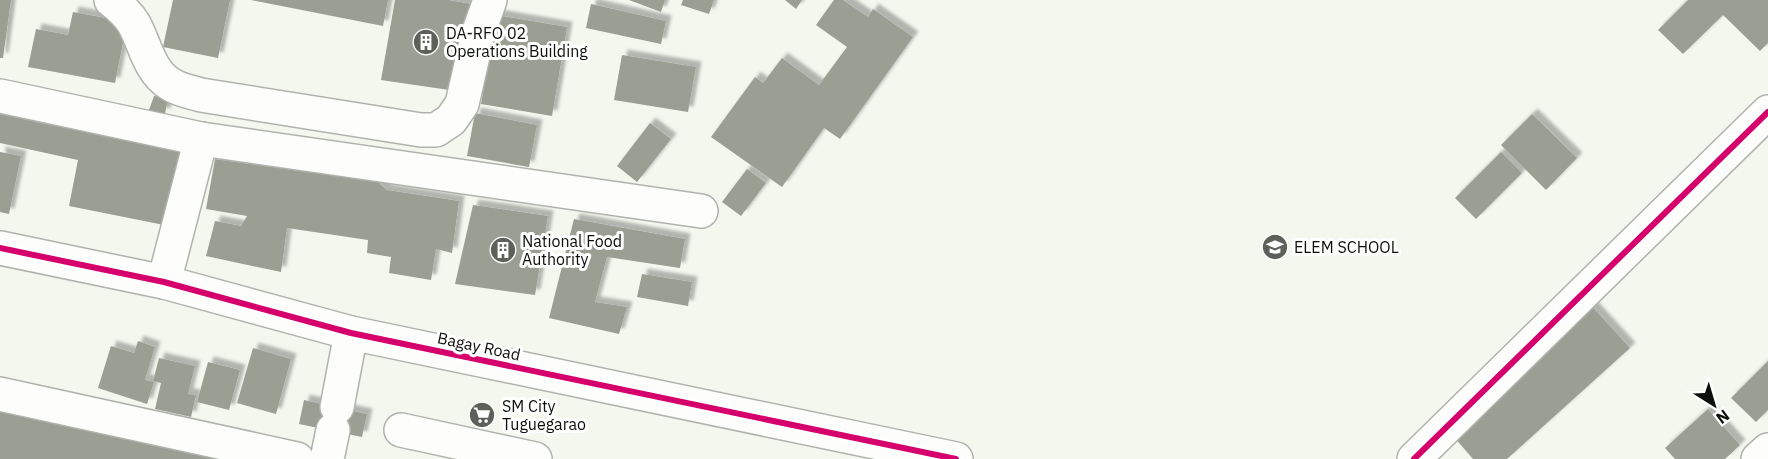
<svg xmlns="http://www.w3.org/2000/svg" width="1768" height="459" font-family="'IBM Plex Sans',sans-serif">
<defs>
<filter id="shadow"><feDropShadow dx="5.5" dy="-5.5" stdDeviation="1.5" flood-color="#0004"/></filter>
</defs>
<rect width="100%" height="100%" fill="#f3f7ee"/>
<g fill="#9a9e93" filter="url(#shadow)">
<polygon points="0,0 11,0 3,58 0,58"/>
<polygon points="173,0 230,0 218,58 163,47"/>
<polygon points="251,0 388,0 383,26"/>
<polygon points="395,0 448,0 471,4 456,91 381,80"/>
<polygon points="629,0 665,0 661,12"/>
<polygon points="683,0 714,0 709,14 681,5"/>
<polygon points="785,0 802,0 796,9"/>
<polygon points="834,0 843,0 868,17 873,9 913,37 840,139 824,128 782,187 711,137 755,77 763,83 782,58 819,85 847,47 816,25"/>
<polygon points="1688,0 1768,0 1768,43 1760,51 1723,15 1683,54 1658,30"/>
<polygon points="591,4 666,21 661,44 586,28"/>
<polygon points="73,12 127,22 115,83 28,67 36,29 68,35"/>
<polygon points="496,15 567,27 552,116 481,104"/>
<polygon points="622,55 696,67 688,112 614,100"/>
<polygon points="154,96 168,98 165,114 149,110"/>
<polygon points="0,99 183,137 164,225 69,206 78,160 0,143"/>
<polygon points="475,113 537,125 529,167 467,156"/>
<polygon points="1532,114 1577,158 1546,190 1501,145"/>
<polygon points="650,123 671,139 637,182 617,166"/>
<polygon points="0,152 21,156 9,214 0,212"/>
<polygon points="1501,152 1522,173 1476,219 1455,198"/>
<polygon points="215,159 378,182 387,190 459,201 452,253 436,249 431,280 389,273 391,257 367,253 368,240 287,228 281,272 206,256 215,221 241,226 247,216 206,209"/>
<polygon points="747,169 766,183 741,216 722,202"/>
<polygon points="473,205 548,216 535,295 455,284"/>
<polygon points="574,219 685,239 680,268 607,257 595,302 627,307 619,334 549,318"/>
<polygon points="642,274 692,282 688,306 637,297"/>
<polygon points="1588,302 1630,348 1507,459 1473,459 1447,429"/>
<polygon points="138,341 155,347 145,380 154,382 147,404 98,388 111,346 134,353"/>
<polygon points="253,348 291,359 276,414 237,403"/>
<polygon points="159,358 195,366 188,394 196,395 191,417 155,409 161,383 153,381"/>
<polygon points="1768,361 1768,410 1756,422 1731,398"/>
<polygon points="208,362 240,370 229,410 197,402"/>
<polygon points="0,399 276,459 0,459"/>
<polygon points="304,400 367,414 362,437 299,424"/>
<polygon points="1708,409 1740,445 1725,459 1675,459 1665,448"/>
</g>
<g fill="none" stroke-linecap="round" stroke-linejoin="round">
<g stroke="#b0b3ad" stroke-width="36">
<g id="minor">
<path d="M111,0C120,7 128,14 134,24C145,44 149,71 170,84C179,90 191,92 201,95L421,130H436L451,120L462,104L478,34L490,0"/>
<polyline points="0,96 201,139 701,211"/>
<polyline points="0,248 164,282 351,333 956,459"/>
<polyline points="164,282 201,139"/>
<polyline points="0,394 297,459"/>
<polyline points="337,407 351,333"/>
<polyline points="401,430 535,459"/>
<polyline points="327,459 333,430"/>
<polyline points="1414,459 1768,112"/>
<polyline points="1758,459 1768,450"/>
</g>
</g>
<use href="#minor" stroke="#fdfefc" stroke-width="33"/>
<g stroke="#fff" stroke-width="10">
<g id="cycleway">
<polyline points="0,248 164,282 351,333 956,459"/>
<polyline points="1414,459 1768,112"/>
</g>
</g>
<use href="#cycleway" stroke="#d6006c" stroke-width="6"/>
</g>
<defs>
<g id="building-disc" transform="scale(1.35)"><circle r="9.5" fill="#5d6059" stroke="#fff"/><path d="M-4-6H4V6H1V3H-1V6H-4ZM-2.5-4.3h1.7v1.8h-1.7ZM.8-4.3h1.7v1.8H.8ZM-2.5-1h1.7V.8h-1.7ZM.8-1h1.7V.8H.8Z" fill="#fff"/></g>
<g id="school-disc" transform="scale(1.35)"><circle r="9.5" fill="#5d6059" stroke="#fff"/><path d="M0-5L7-2L0 1L-7-2ZM-4 1L0 2.5L4 1V4Q0 6-4 4Z" fill="#fff"/></g>
<g id="supermarket-disc" transform="scale(1.35)"><circle r="9.5" fill="#5d6059" stroke="#fff"/><path d="M-6-5.5h2.5l.6 2H6L4.5 2H-2.5L-4.4-4H-6ZM-1.5 3.2a1.3 1.3 0 1 0 .1 0ZM3 3.2a1.3 1.3 0 1 0 .1 0Z" fill="#fff"/></g>
</defs>
<g fill-rule="evenodd">
<use href="#building-disc" x="426" y="42"/>
<use href="#school-disc" x="1275" y="247"/>
<use href="#building-disc" x="503" y="250"/>
<use href="#supermarket-disc" x="482" y="415"/>
</g>
<g text-anchor="middle" dominant-baseline="central" stroke-width="6" stroke-linejoin="round" paint-order="stroke">
<g font-size="16" fill="#0c0f09" stroke="#fff" text-anchor="start">
<text x="446" y="33">DA-RFO 02<tspan x="446" dy="18">Operations Building</tspan></text>
<text x="522" y="241">National Food<tspan x="522" dy="18">Authority</tspan></text>
<text x="1294" y="247">ELEM SCHOOL</text>
<text x="502" y="406">SM City<tspan x="502" dy="18">Tuguegarao</tspan></text>
</g>
<g font-size="16" fill="#0c0f09" stroke="#fff">
<text transform="translate(479 346) rotate(12)">Bagay Road</text>
</g>
</g>
<g transform="translate(1714 405) rotate(143)" stroke="#ffffff" stroke-width="4.5" paint-order="stroke">
<path d="M0-4.5L10 22L0 15L-10 22Z" fill="#0c0f09"/>
<text y="-9" font-size="16" font-weight="bold" text-anchor="middle" fill="#0c0f09">N</text>
</g>
</svg>
